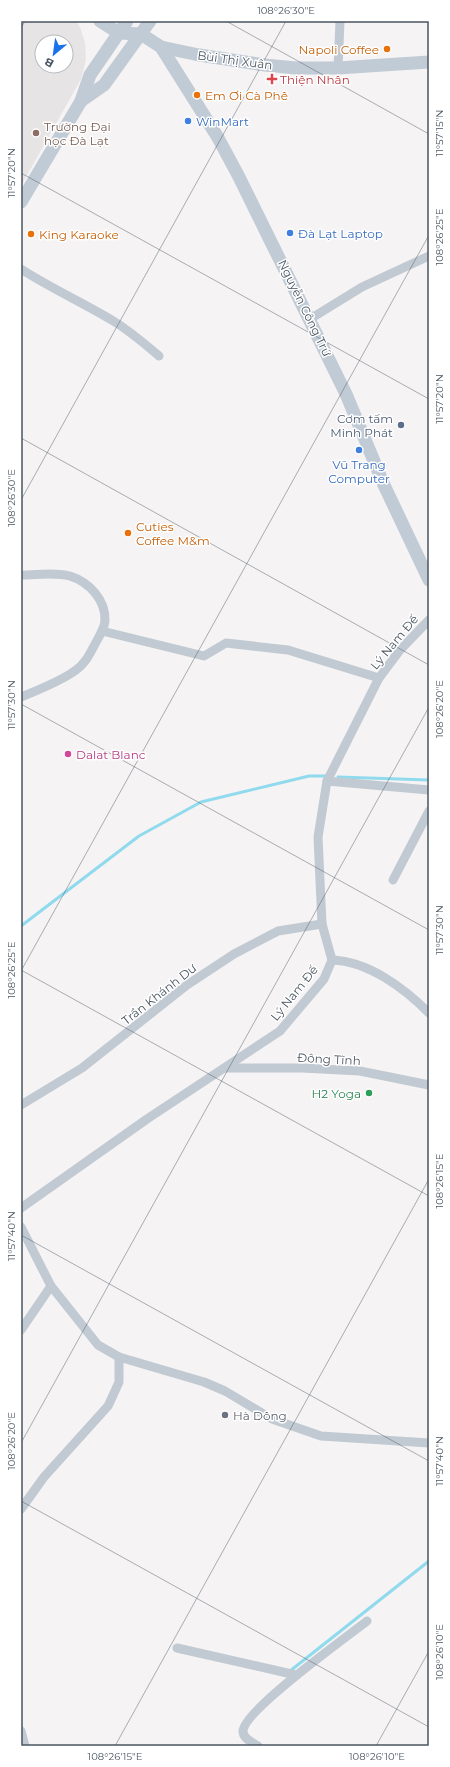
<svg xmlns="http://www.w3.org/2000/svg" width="450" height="1767" font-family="Montserrat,sans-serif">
<rect width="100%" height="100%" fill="#f5f3f3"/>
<path fill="#e6e4e5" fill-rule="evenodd" d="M21,21H76L80,27L85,43L86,60L81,79L21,186ZM42,42H66V66H42Z"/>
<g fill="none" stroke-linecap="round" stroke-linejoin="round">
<g stroke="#90daee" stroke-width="3">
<polyline points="338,777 429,780"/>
<polyline points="21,926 139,836 201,802 309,776 325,776"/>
<polyline points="290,1671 429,1561"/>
</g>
<g stroke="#c1cad2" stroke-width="9">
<polyline points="338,68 340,21"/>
<path d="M21,269C52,289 84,303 115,322C131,332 145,344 159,356"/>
<polyline points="310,319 362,287 429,256"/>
<path d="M21,575C37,575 54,572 70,576C89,582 106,600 105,621C104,630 98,638 94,646C89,655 85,664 76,670C63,680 36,691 21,697"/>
<polyline points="102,631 204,656 226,643 288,650 379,678"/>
<polyline points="327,781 429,790"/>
<polyline points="393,880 429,811"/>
<path d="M332,960C368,961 404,988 429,1013"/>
<polyline points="226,1068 302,1068 360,1071 429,1085"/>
<polyline points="21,1105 82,1068 187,985 234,954 278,931 322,924"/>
<polyline points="21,1208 147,1119 280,1031 324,979 332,960 322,924 318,837 327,781 379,678 400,650 429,620"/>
<polyline points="21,1227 51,1286 98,1345 119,1357 204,1382 225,1391 272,1419 321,1436 429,1443"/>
<polyline points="21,1330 51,1286"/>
<polyline points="21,1509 44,1477 108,1406 119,1382 119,1357"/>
<polyline points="177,1648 296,1675"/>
<polyline points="21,1731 25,1746"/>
<path d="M258,1746C252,1742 243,1739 243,1731C244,1710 347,1637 367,1621"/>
</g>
<g stroke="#c1cbd6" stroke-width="13">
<polyline points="100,21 119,33 141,34 161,47 199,55 265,65 296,68 338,68 429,62"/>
<polyline points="161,47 217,136 238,175 346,394 384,485 429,580"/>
<polyline points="81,101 104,85 150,21"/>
<polyline points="21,202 81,101 90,75 127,21"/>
</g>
</g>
<path fill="none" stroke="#4a5661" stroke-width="1" stroke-opacity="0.45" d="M226,21L429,134M21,28L25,21M21,173L429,399M21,438L429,665M21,500L286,21M21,704L429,930M21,970L429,1196M21,971L429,235M21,1235L429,1461M21,1443L429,707M21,1501L429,1727M115,1746L429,1179M376,1746L429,1651"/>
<g fill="#e8710a" stroke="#fff" stroke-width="1.5">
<circle cx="387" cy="49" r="4"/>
<circle cx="197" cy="95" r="4"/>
<circle cx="31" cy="234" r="4"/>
<circle cx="128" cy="533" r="4"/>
</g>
<path fill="#e0444e" stroke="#fff" stroke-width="1.5" d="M270 73h4v4h4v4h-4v4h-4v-4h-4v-4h4z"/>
<g fill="#3f7fe0" stroke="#fff" stroke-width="1.5">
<circle cx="188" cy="121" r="4"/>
<circle cx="290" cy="233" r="4"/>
<circle cx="359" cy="450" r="4"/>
</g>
<circle fill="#8d6e63" stroke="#fff" stroke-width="1.5" cx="36" cy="133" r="4"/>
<circle fill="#5c6f8a" stroke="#fff" stroke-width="1.5" cx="401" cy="425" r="4"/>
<circle fill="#d1479c" stroke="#fff" stroke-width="1.5" cx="68" cy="754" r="4"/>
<circle fill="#2e9e5b" stroke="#fff" stroke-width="1.5" cx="369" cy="1093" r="4"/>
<circle fill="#6b7280" stroke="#fff" stroke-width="1.5" cx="225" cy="1415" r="4"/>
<g text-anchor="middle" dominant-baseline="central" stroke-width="3" stroke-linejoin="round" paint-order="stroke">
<g font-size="12" fill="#c56008" stroke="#fff" text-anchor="start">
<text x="379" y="49" text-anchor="end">Napoli Coffee</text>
<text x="205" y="95">Em Ơi Cà Phê</text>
<text x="39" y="234">King Karaoke</text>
<text x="136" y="526">Cuties<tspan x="136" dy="14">Coffee M&amp;m</tspan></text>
</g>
<g font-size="12" fill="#4a5661" stroke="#fff">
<text transform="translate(235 60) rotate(8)">Bùi Thị Xuân</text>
<text transform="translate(305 308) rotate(64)">Nguyễn Công Trứ</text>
<text transform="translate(394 642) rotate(-50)">Lý Nam Đế</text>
<text transform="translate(294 993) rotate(-51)">Lý Nam Đế</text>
<text transform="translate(159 994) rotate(-38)">Trần Khánh Dư</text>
<text transform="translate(329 1059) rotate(3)">Đông Tĩnh</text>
</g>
<g font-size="12" fill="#be3a42" stroke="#fff" text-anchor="start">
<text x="280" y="79">Thiện Nhân</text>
</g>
<g font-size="12" fill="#366cbe" stroke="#fff" text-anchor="start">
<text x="196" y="121">WinMart</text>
<text x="298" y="233">Đà Lạt Laptop</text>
<text x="359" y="464" text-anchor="middle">Vũ Trang<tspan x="359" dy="14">Computer</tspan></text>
</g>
<g font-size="12" fill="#785e54" stroke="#fff" text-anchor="start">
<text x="44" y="126">Trường Đại<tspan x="44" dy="14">học Đà Lạt</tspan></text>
</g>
<g font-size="12" fill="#4e5e75" stroke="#fff" text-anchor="end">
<text x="393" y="418">Cơm tấm<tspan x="393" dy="14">Minh Phát</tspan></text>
</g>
<g font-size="12" fill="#b23c85" stroke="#fff" text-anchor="start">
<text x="76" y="754">Dalat Blanc</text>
</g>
<g font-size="12" fill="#27864d" stroke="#fff" text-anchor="end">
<text x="361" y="1093">H2 Yoga</text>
</g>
<g font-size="12" fill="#5b616d" stroke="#fff" text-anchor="start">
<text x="233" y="1415">Hà Dông</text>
</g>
</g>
<rect width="450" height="1767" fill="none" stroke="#ffffff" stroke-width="44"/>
<g transform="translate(54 54) rotate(209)"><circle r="19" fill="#ffffff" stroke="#b7bbc0"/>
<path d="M0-3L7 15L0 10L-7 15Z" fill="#1a73e8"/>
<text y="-6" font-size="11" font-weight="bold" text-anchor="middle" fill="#4a5661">B</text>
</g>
<rect x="22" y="22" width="406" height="1723" fill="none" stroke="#4a5661" stroke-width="1.5"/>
<g font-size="10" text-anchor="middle" fill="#4a5661">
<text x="286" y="14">108°26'30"E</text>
<text transform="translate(439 133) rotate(-90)" y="4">11°57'15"N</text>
<text transform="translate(11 173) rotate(-90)" y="4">11°57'20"N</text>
<text transform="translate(439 237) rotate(-90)" y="4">108°26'25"E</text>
<text transform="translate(439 399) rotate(-90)" y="4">11°57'20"N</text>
<text transform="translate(11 498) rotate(-90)" y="4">108°26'30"E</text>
<text transform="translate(11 705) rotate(-90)" y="4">11°57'30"N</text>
<text transform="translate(439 709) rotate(-90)" y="4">108°26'20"E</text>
<text transform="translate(439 930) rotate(-90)" y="4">11°57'30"N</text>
<text transform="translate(11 970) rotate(-90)" y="4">108°26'25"E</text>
<text transform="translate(439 1181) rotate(-90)" y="4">108°26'15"E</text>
<text transform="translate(11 1236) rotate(-90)" y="4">11°57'40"N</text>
<text transform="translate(11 1441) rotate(-90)" y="4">108°26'20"E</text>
<text transform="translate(439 1461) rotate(-90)" y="4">11°57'40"N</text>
<text transform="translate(439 1652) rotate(-90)" y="4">108°26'10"E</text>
<text x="115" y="1760">108°26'15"E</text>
<text x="377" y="1760">108°26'10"E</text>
</g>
</svg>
